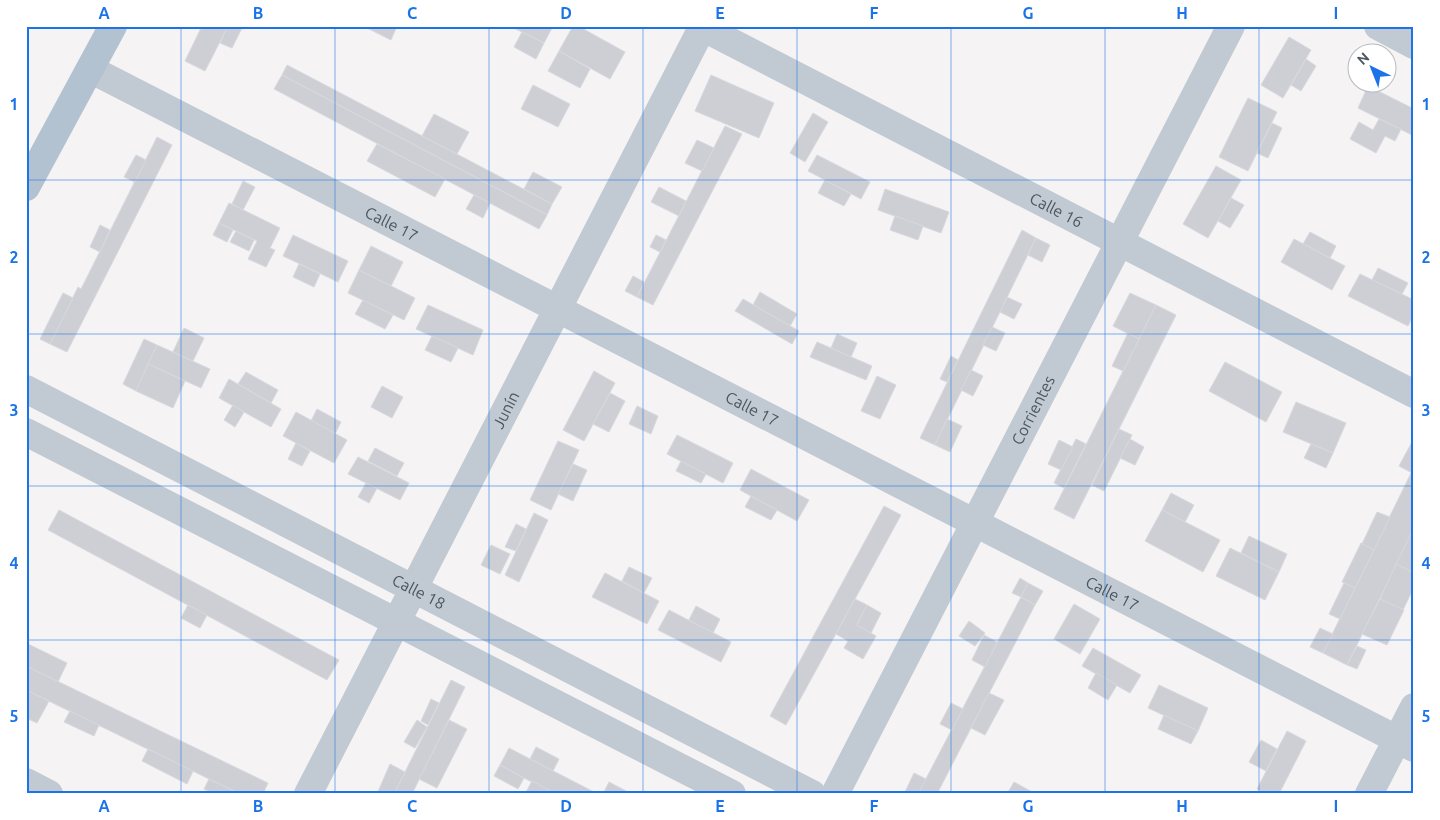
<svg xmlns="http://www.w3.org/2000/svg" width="1440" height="820" font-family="Ubuntu,sans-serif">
<rect width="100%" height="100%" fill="#f5f3f3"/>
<g fill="#cdcfd5" stroke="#d7d9de">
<polygon points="202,26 228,26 205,71 185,61"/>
<polygon points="228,26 243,26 232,48 220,43"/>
<polygon points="363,26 397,26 391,40"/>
<polygon points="510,26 553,26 544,43"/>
<polygon points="573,26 578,26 625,52 610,79 559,51"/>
<polygon points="522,32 544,43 536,59 514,47"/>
<polygon points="1289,37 1311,50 1283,98 1261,85"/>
<polygon points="559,51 590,69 580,88 548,71"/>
<polygon points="1306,59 1316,66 1301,91 1291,85"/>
<polygon points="287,65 552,204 547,215 282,75"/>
<polygon points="282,75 547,215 539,229 274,89"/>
<polygon points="711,75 774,103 759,138 695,111"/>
<polygon points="533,85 570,104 558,127 521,109"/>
<polygon points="1368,86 1414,109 1414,136 1358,108"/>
<polygon points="1248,98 1277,112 1248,171 1219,157"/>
<polygon points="813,113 828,122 805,162 790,153"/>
<polygon points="434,114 469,132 457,154 422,136"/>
<polygon points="1379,119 1401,129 1395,141 1385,136 1376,153 1350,139 1359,122 1373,130"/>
<polygon points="1272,123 1282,128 1268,158 1257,153"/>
<polygon points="725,126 742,134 653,305 637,297"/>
<polygon points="157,137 172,145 67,352 50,344 78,287 81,289"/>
<polygon points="697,140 714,148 702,171 685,163"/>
<polygon points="377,144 445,179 435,197 367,161"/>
<polygon points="136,155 146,160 135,182 124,177"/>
<polygon points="817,155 870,182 861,199 808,171"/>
<polygon points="1216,166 1241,180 1208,238 1183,224"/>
<polygon points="533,172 562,187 552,204 524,189"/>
<polygon points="825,180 851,194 844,206 818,193"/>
<polygon points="243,181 255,187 243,210 232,204"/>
<polygon points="659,187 686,201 679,216 651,202"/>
<polygon points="885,189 949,212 941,233 878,210"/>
<polygon points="474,195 490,203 483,218 466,209"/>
<polygon points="1231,198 1244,205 1230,228 1218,221"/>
<polygon points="229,203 280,228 270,248 275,250 266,267 248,259 257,241 219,223"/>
<polygon points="895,216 923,226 918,240 890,230"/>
<polygon points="219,223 233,230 227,242 213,235"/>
<polygon points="100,225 110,230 100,252 90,247"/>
<polygon points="1022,230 1036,238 935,445 920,438"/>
<polygon points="236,231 254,240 249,251 230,242"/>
<polygon points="1310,232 1336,246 1330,258 1303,244"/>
<polygon points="293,235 348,261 338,282 283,256"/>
<polygon points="656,235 666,240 660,252 650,247"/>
<polygon points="1036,238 1050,245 1042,262 1028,255"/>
<polygon points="1294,239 1345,266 1332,290 1281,262"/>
<polygon points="371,246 403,262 391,286 359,270"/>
<polygon points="299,264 320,274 314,287 293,277"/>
<polygon points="1378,268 1408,283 1402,294 1372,280"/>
<polygon points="359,270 415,298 404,320 348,293"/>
<polygon points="1360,274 1414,300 1414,314 1408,326 1348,296"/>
<polygon points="633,276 644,282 637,297 625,291"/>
<polygon points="760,292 797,314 790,326 753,305"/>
<polygon points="63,293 73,298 50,344 40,339"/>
<polygon points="1130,293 1156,305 1139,339 1113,326"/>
<polygon points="1007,297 1022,304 1014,319 1000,312"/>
<polygon points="743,299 799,331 792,344 735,311"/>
<polygon points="363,300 393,315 385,329 355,314"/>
<polygon points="428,305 483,330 473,355 416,329"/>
<polygon points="1156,305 1176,315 1074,519 1054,509"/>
<polygon points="992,327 1005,333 996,351 983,345"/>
<polygon points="184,328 204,338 193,361 173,352"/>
<polygon points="1128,333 1139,339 1123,371 1112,366"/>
<polygon points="837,334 857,343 851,357 831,348"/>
<polygon points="432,336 458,348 451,362 425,350"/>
<polygon points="144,339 157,345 136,391 123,384"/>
<polygon points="817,342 872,366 866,380 810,357"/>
<polygon points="157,345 210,369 201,388 148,364"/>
<polygon points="951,356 958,360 947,382 940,379"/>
<polygon points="1225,362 1282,392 1266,422 1209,391"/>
<polygon points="148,364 185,381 173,408 136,391"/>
<polygon points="971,370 983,376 973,396 961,390"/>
<polygon points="594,371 615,383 584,441 563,430"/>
<polygon points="246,372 278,390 271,403 238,384"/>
<polygon points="877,376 896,385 880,419 861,411"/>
<polygon points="229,379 281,409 271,427 219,398"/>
<polygon points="382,386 403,397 392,418 371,407"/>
<polygon points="610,393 625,401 609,432 593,424"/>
<polygon points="1296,402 1346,423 1333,453 1283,432"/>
<polygon points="233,405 244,412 235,427 224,420"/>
<polygon points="637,406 658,416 651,434 629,424"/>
<polygon points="317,409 341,422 335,434 311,421"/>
<polygon points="296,412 347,440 334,463 283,436"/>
<polygon points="947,419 962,426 950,452 935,445"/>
<polygon points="1119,429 1132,435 1104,491 1092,485"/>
<polygon points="677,435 733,463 723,483 667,454"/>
<polygon points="1076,439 1086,444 1064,488 1054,483"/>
<polygon points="1130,439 1144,447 1135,465 1120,458"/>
<polygon points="1059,440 1073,447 1061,470 1048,464"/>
<polygon points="1413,440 1414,441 1414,474 1399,466"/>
<polygon points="558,441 579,450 551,510 530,500"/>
<polygon points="296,443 310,451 302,466 288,459"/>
<polygon points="1311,444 1333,453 1326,468 1304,458"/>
<polygon points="375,448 404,463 397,476 368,461"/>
<polygon points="358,457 409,483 400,500 348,474"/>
<polygon points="681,461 706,474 701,483 676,471"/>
<polygon points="573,464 587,470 573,501 558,494"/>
<polygon points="751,469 809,500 797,521 740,490"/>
<polygon points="1411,473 1414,474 1414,529 1347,665 1323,653"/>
<polygon points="366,483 377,488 369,503 358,497"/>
<polygon points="1171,493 1194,505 1185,522 1162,510"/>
<polygon points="751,496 777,510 771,520 745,507"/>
<polygon points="884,506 901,515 786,725 770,716"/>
<polygon points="59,510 339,660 327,680 48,530"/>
<polygon points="1162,510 1220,540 1203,572 1145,541"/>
<polygon points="1377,512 1390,517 1374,550 1362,544"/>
<polygon points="534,513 548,520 519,582 505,575"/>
<polygon points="516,524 526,529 516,551 505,547"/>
<polygon points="1413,530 1414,530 1414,573 1396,564"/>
<polygon points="1249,536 1287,554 1279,572 1241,553"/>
<polygon points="1361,543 1374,550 1355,588 1342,582"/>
<polygon points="491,545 510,554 500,574 481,565"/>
<polygon points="1230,548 1279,572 1265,600 1216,576"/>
<polygon points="1396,564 1414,573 1414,587 1403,610 1380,599"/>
<polygon points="629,567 652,578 644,593 622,581"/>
<polygon points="605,573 659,601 647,624 592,597"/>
<polygon points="1020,578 1028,583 1021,597 1012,593"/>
<polygon points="1028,583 1043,591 1035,605 1021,597"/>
<polygon points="1344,583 1355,588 1340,619 1329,614"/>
<polygon points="1021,597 1035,605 971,728 937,794 918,794"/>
<polygon points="855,599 867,605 857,625 876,636 863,659 844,648 848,641 836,634"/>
<polygon points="1380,599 1404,610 1387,645 1362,634"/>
<polygon points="1074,604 1100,619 1080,654 1054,639"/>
<polygon points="188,605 207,615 200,628 181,618"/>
<polygon points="867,605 881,613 871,633 857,625"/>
<polygon points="696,606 720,619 713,633 689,620"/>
<polygon points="669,610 731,642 721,662 658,630"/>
<polygon points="969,621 985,633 975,646 959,636"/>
<polygon points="1320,628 1333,634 1323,653 1310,647"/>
<polygon points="984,635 997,642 985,667 972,660"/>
<polygon points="26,643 67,663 58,682 26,666"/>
<polygon points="1357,646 1366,650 1357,669 1347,665"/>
<polygon points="1093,648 1141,675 1130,693 1082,666"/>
<polygon points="26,666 268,783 263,794 240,794 26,690"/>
<polygon points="1096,673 1117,685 1108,700 1088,688"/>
<polygon points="451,680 465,687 412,794 394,794"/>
<polygon points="1159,685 1208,708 1198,731 1148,708"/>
<polygon points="26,690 49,701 37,723 26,718"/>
<polygon points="989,693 1004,700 985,735 971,728"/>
<polygon points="431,699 439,703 428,725 421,721"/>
<polygon points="951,703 963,709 952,730 940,724"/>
<polygon points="70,711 99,725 94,736 64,722"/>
<polygon points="1164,715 1198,731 1191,744 1158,729"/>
<polygon points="417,720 427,727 415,748 404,742"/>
<polygon points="449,720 467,729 437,788 419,779"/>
<polygon points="1287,731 1306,741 1279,794 1266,794 1257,789"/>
<polygon points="1261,740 1277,749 1266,771 1249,762"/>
<polygon points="536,747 559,759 553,771 530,759"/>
<polygon points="509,748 530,759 598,794 556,794 524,778 500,765"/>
<polygon points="148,749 193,771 187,784 142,761"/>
<polygon points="390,764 405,772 394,794 377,794"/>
<polygon points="500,765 524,778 518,789 494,776"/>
<polygon points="914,773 926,779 918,794 908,794 905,792"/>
<polygon points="209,779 240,794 214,794 204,789"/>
<polygon points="532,781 556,794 525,794"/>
<polygon points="609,782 630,793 630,794 603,794"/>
<polygon points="1014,782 1036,794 1007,794"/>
</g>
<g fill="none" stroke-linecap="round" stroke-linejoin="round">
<g stroke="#c1cad2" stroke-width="28">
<path id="s1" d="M700,26L1414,394"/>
<polyline points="1378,26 1414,45"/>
<path id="s2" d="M90,69L1414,748"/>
<path id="s3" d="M26,389L812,794"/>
<polyline points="26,432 732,794"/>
<polyline points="26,782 49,794"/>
<path id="s4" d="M308,794L703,26"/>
<path id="s5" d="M835,794L1231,26"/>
<polyline points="1369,794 1414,707"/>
</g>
<polyline stroke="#b3c2d1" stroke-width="28" points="26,187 113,26"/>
</g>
<path fill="none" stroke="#1a73e8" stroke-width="1" stroke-opacity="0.55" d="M181,26V794M335,26V794M489,26V794M643,26V794M797,26V794M951,26V794M1105,26V794M1259,26V794M26,180H1414M26,334H1414M26,486H1414M26,640H1414"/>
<g text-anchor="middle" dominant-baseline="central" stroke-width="4" stroke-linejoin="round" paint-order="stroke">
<g font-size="16" fill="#4a5661" stroke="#fff">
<text stroke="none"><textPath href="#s1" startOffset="401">Calle 16</textPath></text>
<text stroke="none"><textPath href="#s2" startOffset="339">Calle 17</textPath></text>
<text stroke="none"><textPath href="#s2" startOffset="744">Calle 17</textPath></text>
<text stroke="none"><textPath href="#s4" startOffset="432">Junín</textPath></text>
<text stroke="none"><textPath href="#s5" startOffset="432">Corrientes</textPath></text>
<text stroke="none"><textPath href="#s3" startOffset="442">Calle 18</textPath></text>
<text stroke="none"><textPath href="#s2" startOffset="1149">Calle 17</textPath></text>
</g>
</g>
<rect width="1440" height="820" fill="none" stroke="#ffffff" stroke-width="55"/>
<g transform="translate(1372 68) rotate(317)"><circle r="24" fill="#ffffff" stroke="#b7bbc0"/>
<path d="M0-4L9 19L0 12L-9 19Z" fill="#1a73e8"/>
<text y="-8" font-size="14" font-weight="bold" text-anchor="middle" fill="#4a5661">N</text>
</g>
<rect x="28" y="28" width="1384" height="764" fill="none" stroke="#1a73e8" stroke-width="2"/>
<g font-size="16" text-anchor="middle" font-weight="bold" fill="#1a73e8">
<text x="104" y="19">A</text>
<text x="258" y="19">B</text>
<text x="412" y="19">C</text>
<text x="566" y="19">D</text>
<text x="720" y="19">E</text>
<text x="874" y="19">F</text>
<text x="1028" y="19">G</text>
<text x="1182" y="19">H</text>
<text x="1336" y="19">I</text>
<text x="14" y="110">1</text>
<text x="1426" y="110">1</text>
<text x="14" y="263">2</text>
<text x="1426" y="263">2</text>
<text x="14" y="416">3</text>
<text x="1426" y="416">3</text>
<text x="14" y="569">4</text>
<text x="1426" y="569">4</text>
<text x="14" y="722">5</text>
<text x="1426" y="722">5</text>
<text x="104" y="812">A</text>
<text x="258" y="812">B</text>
<text x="412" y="812">C</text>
<text x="566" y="812">D</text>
<text x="720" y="812">E</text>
<text x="874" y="812">F</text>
<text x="1028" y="812">G</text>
<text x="1182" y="812">H</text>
<text x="1336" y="812">I</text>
</g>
</svg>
